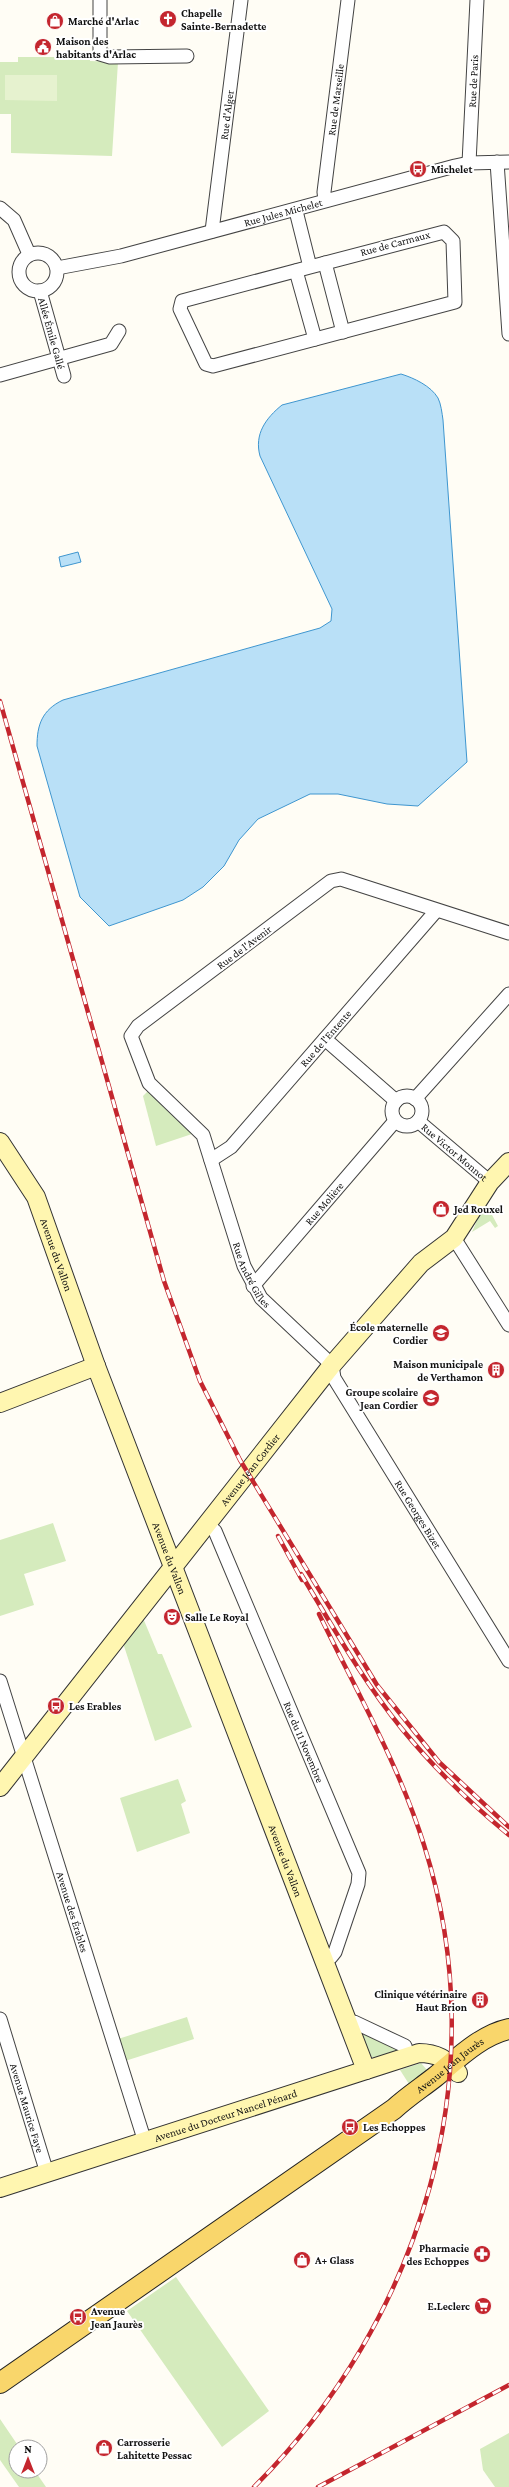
<svg xmlns="http://www.w3.org/2000/svg" width="509" height="2487" font-family="'Crimson Pro',serif">
<rect width="100%" height="100%" fill="#fffdf5"/>
<g fill="#d5ebbd">
<polygon points="18,57 90,57 90,61 118,62 112,156 11,153 11,114 0,114 0,62 18,62"/>
<polygon points="148,1091 192,1134 156,1146 143,1096"/>
<polygon points="485,1202 498,1226 495,1228 490,1221 472,1232"/>
<polygon points="53,1523 66,1561 24,1574 34,1605 0,1616 0,1540"/>
<polygon points="143,1618 158,1654 162,1654 192,1727 155,1741 123,1643"/>
<polygon points="178,1779 186,1801 181,1804 190,1833 137,1852 120,1798"/>
<polygon points="187,2017 194,2039 125,2061 118,2039"/>
<polygon points="365,2033 397,2047 398,2051 374,2058 368,2055 361,2038"/>
<polygon points="421,2063 427,2070 409,2084 400,2070"/>
<polygon points="176,2277 269,2411 222,2447 127,2311"/>
<polygon points="0,2419 19,2447 16,2447 16,2471 35,2471 46,2487 19,2487 0,2460"/>
<polygon points="509,2433 509,2487 495,2487 483,2470 480,2449"/>
</g>
<polygon fill="#e6f2cf" points="5,75 57,75 57,101 5,100"/>
<g fill="#b9e0f7" stroke="#3f96cf">
<path d="M401,374C414,378 431,386 438,398C441,404 442,413 443,420L467,762L418,806L387,804L338,794H310L258,819L239,840L224,866L203,887L183,900L109,926L80,897L37,746C37,725 42,710 63,700L320,628L331,621L332,609L260,456C254,434 266,418 282,405Z"/>
<polygon points="78,552 81,562 61,567 59,557"/>
</g>
<g fill="none" stroke-linecap="round" stroke-linejoin="round">
<g stroke="#444" stroke-width="15">
<g id="street">
<polyline points="100,0 100,54 110,57 187,56"/>
<polyline points="497,162 509,334"/>
<path id="s1" d="M469,163L477,0"/>
<path id="s2" d="M325,200L324,192L348,0"/>
<polyline points="0,208 14,220 29,254"/>
<polyline points="296,211 310,267 182,301 180,309 206,364 213,366 455,302 453,241 444,232 310,267"/>
<path id="s3" d="M212,231L241,0"/>
<circle cx="38" cy="272" r="19"/>
<polyline points="325,263 343,332"/>
<path id="s4" d="M57,268L121,256L455,166L469,163L509,162"/>
<polyline points="296,271 315,339"/>
<path id="s5" d="M40,291L64,376"/>
<polyline points="0,375 111,344 119,331"/>
<path id="s6" d="M509,933L341,879L331,881L138,1026L131,1036L149,1083L203,1135L244,1266L261,1298L332,1365L334,1378L509,1661"/>
<polyline points="325,1039 396,1101"/>
<circle cx="407" cy="1111" r="15"/>
<polyline points="415,1099 509,994"/>
<path id="s7" d="M418,1121L490,1182"/>
<path id="s8" d="M211,1160L231,1147L436,911"/>
<polyline points="454,1238 509,1325"/>
<path id="s9" d="M253,1286L395,1121"/>
<path id="s10" d="M207,1525L215,1531L359,1873L358,1884L335,1952L331,1957L325,1960"/>
<path id="s11" d="M0,1681L145,2142"/>
<path id="s12" d="M0,2019L47,2173"/>
<polyline points="349,2024 354,2022 405,2046 408,2057"/>
</g>
</g>
<g stroke="#333" stroke-width="20">
<g id="secondary">
<path id="s13" d="M0,1142L36,1197L96,1366L366,2070"/>
<polyline points="0,1403 96,1366"/>
<path id="s14" d="M0,1787L332,1365L421,1263L454,1238L490,1182L509,1162"/>
<path id="s15" d="M0,2188L419,2053C436,2053 448,2059 458,2073"/>
</g>
</g>
<g stroke="#222" stroke-width="22">
<g id="primary">
<path id="s16" d="M0,2383L394,2109C407,2097 421,2088 435,2077C457,2059 481,2035 509,2029"/>
</g>
</g>
<use href="#street" stroke="#fff" stroke-width="13"/>
<use href="#secondary" stroke="#fff6b0" stroke-width="18"/>
<use href="#primary" stroke="#f9d66b" stroke-width="20"/>
<g stroke="#c4262e" stroke-width="4.5">
<g id="rail">
<polyline points="0,701 164,1281 200,1381 240,1460 377,1685 439,1762 509,1827"/>
<polyline points="278,1536 302,1580"/>
<path d="M301,1574C333,1627 363,1681 402,1729C434,1768 470,1803 509,1835"/>
<path d="M254,2487C421,2320 497,2075 424,1845C399,1765 356,1690 319,1614"/>
<polyline points="318,2487 509,2385"/>
</g>
</g>
<use href="#rail" stroke="#fff" stroke-width="3" stroke-dasharray="9" stroke-linecap="butt"/>
</g>
<defs>
<g id="church-disc" transform="scale(0.9)"><circle r="9.5" fill="#c4262e" stroke="#fff"/><path d="M-1.2-6h2.4v3.5h3.3v2.4h-3.3V6h-2.4V-.1h-3.3v-2.4h3.3Z" fill="#fff"/></g>
<g id="shop-disc" transform="scale(0.9)"><circle r="9.5" fill="#c4262e" stroke="#fff"/><path d="M-5-2.5h2.3a2.7 3.5 0 0 1 5.4 0H5L5.5 6h-11ZM-1.5-2.5h3a1.5 2.3 0 0 0-3 0Z" fill="#fff"/></g>
<g id="civic-disc" transform="scale(0.9)"><circle r="9.5" fill="#c4262e" stroke="#fff"/><path d="M-.6-6.5H3V-4.5H.6V-3L4-1V1h2V6H-6V1h2V-1L-.6-3ZM-1.2 2.5V6h2.4V2.5Z" fill="#fff"/></g>
<g id="bus-disc" transform="scale(0.9)"><circle r="9.5" fill="#c4262e" stroke="#fff"/><path d="M-5-6H5V4H4V6H2V4H-2V6H-4V4H-5ZM-3.5-4V0h7V-4ZM-3.5 1.2v1.5H-2V1.2ZM2 1.2v1.5H3.5V1.2Z" fill="#fff"/></g>
<g id="school-disc" transform="scale(0.9)"><circle r="9.5" fill="#c4262e" stroke="#fff"/><path d="M0-5L7-2L0 1L-7-2ZM-4 1L0 2.5L4 1V4Q0 6-4 4Z" fill="#fff"/></g>
<g id="building-disc" transform="scale(0.9)"><circle r="9.5" fill="#c4262e" stroke="#fff"/><path d="M-4-6H4V6H1V3H-1V6H-4ZM-2.5-4.3h1.7v1.8h-1.7ZM.8-4.3h1.7v1.8H.8ZM-2.5-1h1.7V.8h-1.7ZM.8-1h1.7V.8H.8Z" fill="#fff"/></g>
<g id="theatre-disc" transform="scale(0.9)"><circle r="9.5" fill="#c4262e" stroke="#fff"/><path d="M-5-5.5Q0-4 5-5.5V0Q5 5 0 6Q-5 5-5 0ZM-3.3-2.5H-1v1.5H-3.3ZM1-2.5H3.3v1.5H1ZM-2.8 1Q0 5.5 2.8 1Z" fill="#fff"/></g>
<g id="pharmacy-disc" transform="scale(0.9)"><circle r="9.5" fill="#c4262e" stroke="#fff"/><path d="M-2-6h4v4h4v4h-4v4h-4v-4h-4v-4h4Z" fill="#fff"/></g>
<g id="supermarket-disc" transform="scale(0.9)"><circle r="9.5" fill="#c4262e" stroke="#fff"/><path d="M-6-5.5h2.5l.6 2H6L4.5 2H-2.5L-4.4-4H-6ZM-1.5 3.2a1.3 1.3 0 1 0 .1 0ZM3 3.2a1.3 1.3 0 1 0 .1 0Z" fill="#fff"/></g>
</defs>
<g fill-rule="evenodd">
<use href="#church-disc" x="168" y="19"/>
<use href="#shop-disc" x="55" y="21"/>
<use href="#civic-disc" x="43" y="47"/>
<use href="#bus-disc" x="418" y="169"/>
<use href="#shop-disc" x="441" y="1209"/>
<use href="#school-disc" x="441" y="1333"/>
<use href="#building-disc" x="496" y="1370"/>
<use href="#school-disc" x="431" y="1398"/>
<use href="#theatre-disc" x="172" y="1617"/>
<use href="#bus-disc" x="56" y="1706"/>
<use href="#building-disc" x="480" y="2000"/>
<use href="#bus-disc" x="350" y="2127"/>
<use href="#pharmacy-disc" x="482" y="2254"/>
<use href="#shop-disc" x="302" y="2260"/>
<use href="#supermarket-disc" x="483" y="2306"/>
<use href="#bus-disc" x="78" y="2317"/>
<use href="#shop-disc" x="104" y="2448"/>
</g>
<g text-anchor="middle" dominant-baseline="central" stroke-width="4" stroke-linejoin="round" paint-order="stroke">
<g font-size="11" font-weight="bold" fill="#111" stroke="#fff" text-anchor="start">
<text x="181" y="13">Chapelle<tspan x="181" dy="13">Sainte-Bernadette</tspan></text>
<text x="68" y="21">Marché d'Arlac</text>
<text x="56" y="41">Maison des<tspan x="56" dy="13">habitants d'Arlac</tspan></text>
<text x="431" y="169">Michelet</text>
<text x="454" y="1209">Jed Rouxel</text>
<text x="428" y="1327" text-anchor="end">École maternelle<tspan x="428" dy="13">Cordier</tspan></text>
<text x="483" y="1364" text-anchor="end">Maison municipale<tspan x="483" dy="13">de Verthamon</tspan></text>
<text x="418" y="1392" text-anchor="end">Groupe scolaire<tspan x="418" dy="13">Jean Cordier</tspan></text>
<text x="185" y="1617">Salle Le Royal</text>
<text x="69" y="1706">Les Erables</text>
<text x="467" y="1994" text-anchor="end">Clinique vétérinaire<tspan x="467" dy="13">Haut Brion</tspan></text>
<text x="363" y="2127">Les Echoppes</text>
<text x="469" y="2248" text-anchor="end">Pharmacie<tspan x="469" dy="13">des Echoppes</tspan></text>
<text x="315" y="2260">A+ Glass</text>
<text x="470" y="2306" text-anchor="end">E.Leclerc</text>
<text x="91" y="2311">Avenue<tspan x="91" dy="13">Jean Jaurès</tspan></text>
<text x="117" y="2442">Carrosserie<tspan x="117" dy="13">Lahitette Pessac</tspan></text>
</g>
<g font-size="11" fill="#111" stroke="#fff">
<text stroke="none"><textPath href="#s1" startOffset="82">Rue de Paris</textPath></text>
<text stroke="none"><textPath href="#s2" startOffset="101">Rue de Marseille</textPath></text>
<text stroke="none"><textPath href="#s3" startOffset="117">Rue d'Alger</textPath></text>
<text stroke="none"><textPath href="#s4" startOffset="233">Rue Jules Michelet</textPath></text>
<text transform="translate(395 243) rotate(-15)">Rue de Carmaux</text>
<text stroke="none"><textPath href="#s5" startOffset="44">Allée Émile Gallé</textPath></text>
<text transform="translate(244 947) rotate(-37)">Rue de l'Avenir</text>
<text stroke="none"><textPath href="#s8" startOffset="168">Rue de l'Entente</textPath></text>
<text stroke="none"><textPath href="#s7" startOffset="48">Rue Victor Monnot</textPath></text>
<text stroke="none"><textPath href="#s9" startOffset="109">Rue Molière</textPath></text>
<text stroke="none"><textPath href="#s13" startOffset="127">Avenue du Vallon</textPath></text>
<text stroke="none"><textPath href="#s6" startOffset="714">Rue André Gilles</textPath></text>
<text stroke="none"><textPath href="#s14" startOffset="404">Avenue Jean Cordier</textPath></text>
<text stroke="none"><textPath href="#s6" startOffset="1010">Rue Georges Bizet</textPath></text>
<text stroke="none"><textPath href="#s13" startOffset="451">Avenue du Vallon</textPath></text>
<text stroke="none"><textPath href="#s10" startOffset="239">Rue du 11 Novembre</textPath></text>
<text stroke="none"><textPath href="#s13" startOffset="775">Avenue du Vallon</textPath></text>
<text stroke="none"><textPath href="#s11" startOffset="242">Avenue des Érables</textPath></text>
<text stroke="none"><textPath href="#s16" startOffset="551">Avenue Jean Jaurès</textPath></text>
<text stroke="none"><textPath href="#s12" startOffset="93">Avenue Maurice Faye</textPath></text>
<text stroke="none"><textPath href="#s15" startOffset="237">Avenue du Docteur Nancel Pénard</textPath></text>
</g>
</g>
<g transform="translate(28 2459)"><circle r="19" fill="#ffffff" stroke="#a0a0a0"/>
<path d="M0-3L7 15L0 10L-7 15Z" fill="#c4262e"/>
<text y="-6" font-size="11" font-weight="bold" text-anchor="middle" fill="#111111">N</text>
</g>
</svg>
